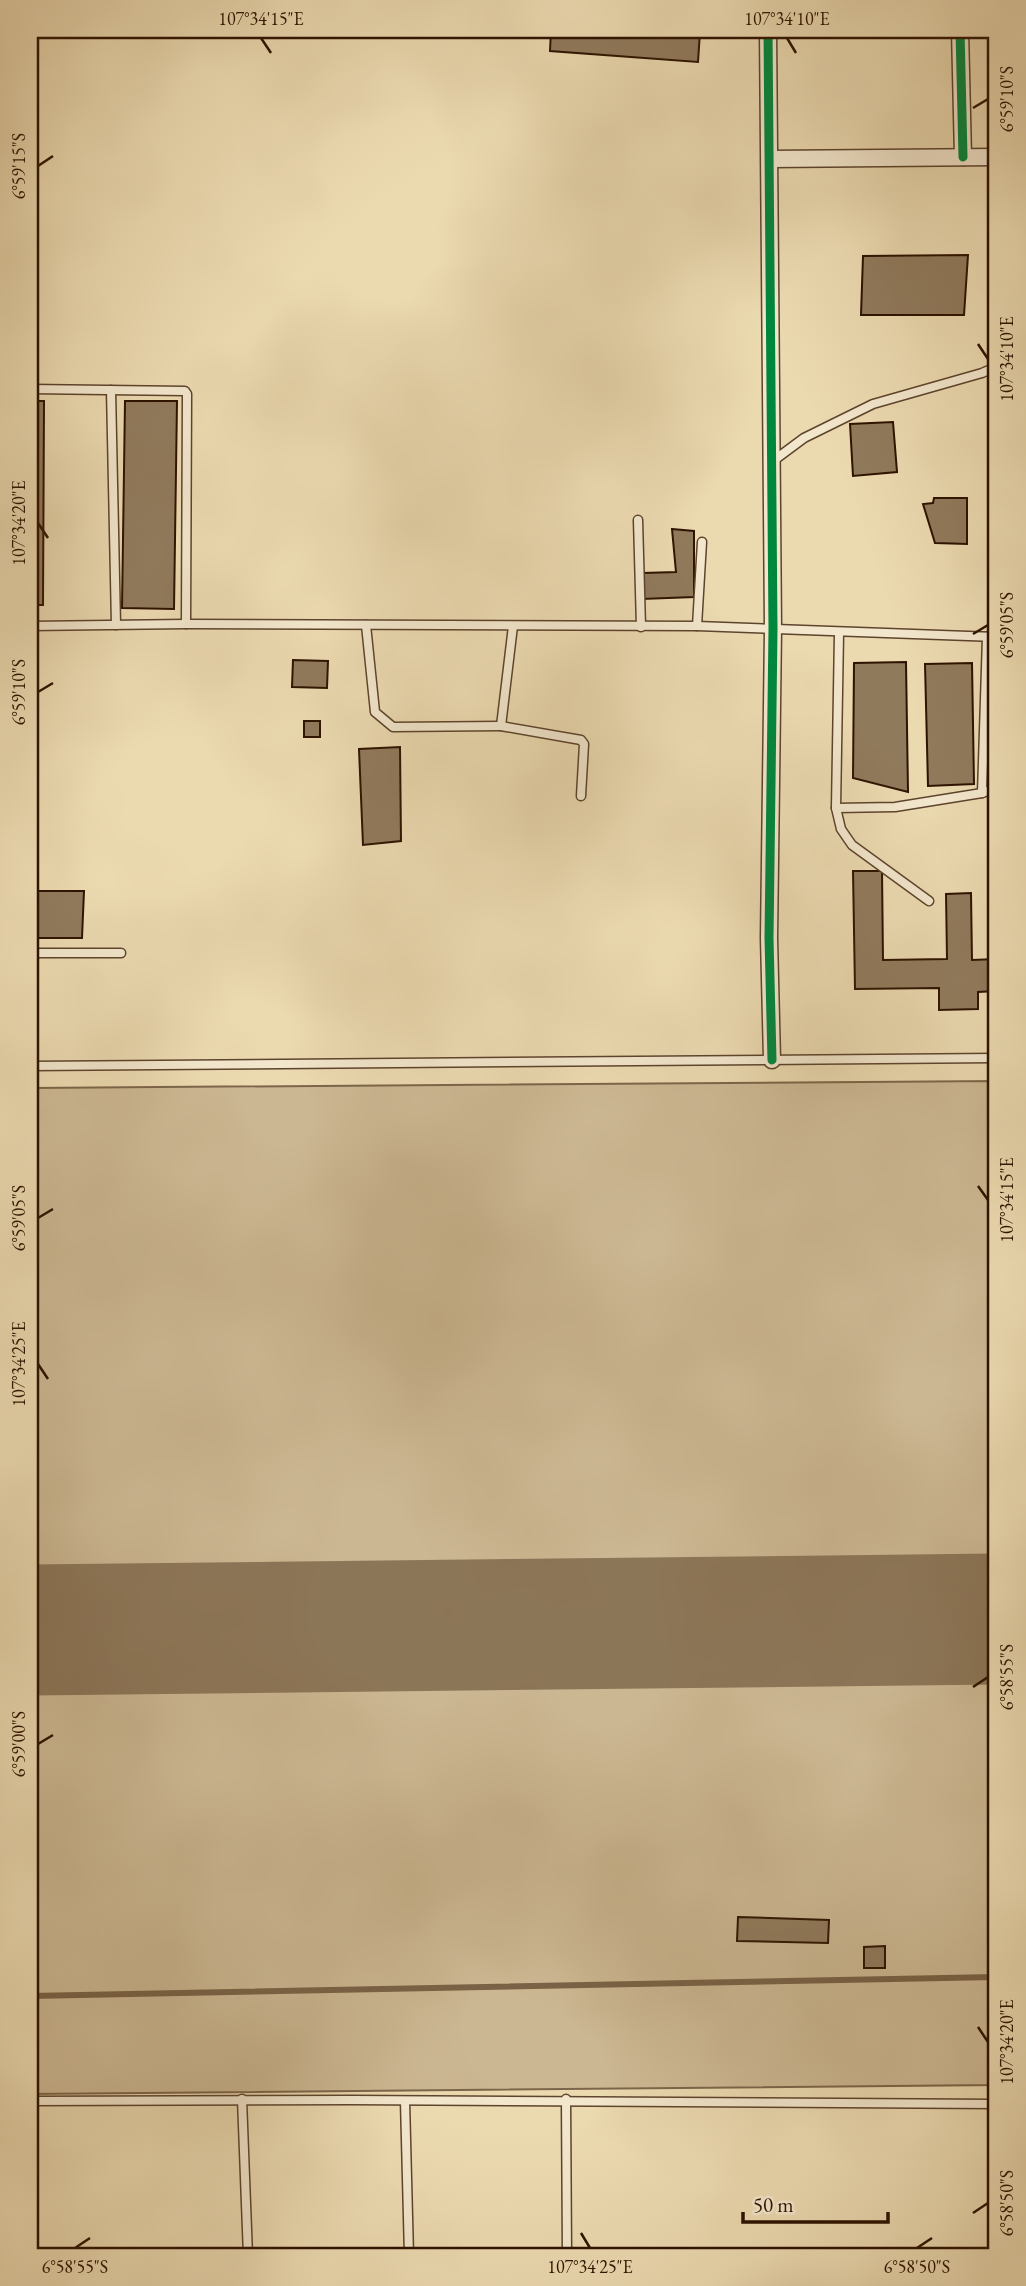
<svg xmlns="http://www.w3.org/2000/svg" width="1026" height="2286" font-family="'EB Garamond',serif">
<rect width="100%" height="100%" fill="#ebd9b0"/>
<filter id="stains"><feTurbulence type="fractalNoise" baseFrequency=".00286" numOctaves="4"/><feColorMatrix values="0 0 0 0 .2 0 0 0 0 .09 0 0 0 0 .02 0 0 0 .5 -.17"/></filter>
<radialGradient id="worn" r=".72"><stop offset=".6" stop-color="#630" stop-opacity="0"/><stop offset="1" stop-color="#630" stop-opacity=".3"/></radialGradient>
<polygon fill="#cbb792" stroke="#7c6549" stroke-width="2" points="996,1081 996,2085 30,2094 30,1088"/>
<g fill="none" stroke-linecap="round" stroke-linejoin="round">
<polyline stroke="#796246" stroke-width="6" points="30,1996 996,1977"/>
<polyline stroke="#8c7658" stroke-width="131" points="30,1630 996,1619"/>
</g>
<g fill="#907a5c" stroke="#2e1300" stroke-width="2">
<polygon points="551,30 668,30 700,32 698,62 550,51"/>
<polygon points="968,255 964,315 861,315 863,256"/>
<polygon points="30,401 44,401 43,605 30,605"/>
<polygon points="125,401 177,401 174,609 122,608"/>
<polygon points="893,422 897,472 853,476 850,424"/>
<polygon points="996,470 996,592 995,592 990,471"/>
<polygon points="934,498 967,498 967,544 935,543 923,504 933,503"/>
<polygon points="672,529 694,531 694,597 642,599 643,573 676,572"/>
<polygon points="293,660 328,661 327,688 292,687"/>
<polygon points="906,662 908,792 853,778 854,663"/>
<polygon points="972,663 974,784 928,786 925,664"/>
<rect x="304" y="721" width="16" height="16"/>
<polygon points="400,747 401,841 363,845 359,749"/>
<polygon points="853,871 882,871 883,960 947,959 946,894 971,893 972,960 996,959 996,991 978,992 978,1009 939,1010 939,988 855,989"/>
<polygon points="30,891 84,891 82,938 30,938"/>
<polygon points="738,1917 829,1920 828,1943 737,1941"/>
<polygon points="885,1946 885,1968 864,1968 864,1947"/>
</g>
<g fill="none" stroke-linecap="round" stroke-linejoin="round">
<g stroke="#5d442c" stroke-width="11">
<g id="lane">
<polyline points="30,389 185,391 187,394 186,624"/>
<polyline points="111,390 116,625"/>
<polyline points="773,461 804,438 873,404 982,373 996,367"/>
<polyline points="638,520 641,627"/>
<polyline points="366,625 375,712 393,727 501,726"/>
<polyline points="30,626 186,624 697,626 996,637"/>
<polyline points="513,626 501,726 581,740 584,744 581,796"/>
<polyline points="697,626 702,542"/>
<polyline points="839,633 836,808 841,829 852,845 929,901"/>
<polyline points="982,793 987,637"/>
<polyline points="836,808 895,807 982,793 996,788"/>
<polyline points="30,953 121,953"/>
<polyline points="30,1066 996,1058"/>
<polyline points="242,2099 248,2256"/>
<polyline points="566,2099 567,2256"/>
<path d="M30,2101C352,2099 674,2100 996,2104"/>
<polyline points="405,2101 409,2256"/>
<polyline points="30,2253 248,2255"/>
<polyline points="992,2256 996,2215"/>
</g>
</g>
<g stroke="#5d442c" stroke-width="19">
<g id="street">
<polyline points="768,30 773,629 769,938 772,1060"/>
<polyline points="960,30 963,157"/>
<polyline points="770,159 996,157"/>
</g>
</g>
<use href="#lane" stroke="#f2e6cc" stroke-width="8"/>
<use href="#street" stroke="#f2e6cc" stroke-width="16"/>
<g stroke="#f2e6cc" stroke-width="13">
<g id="cycleway">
<polyline points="768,30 773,629 769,938 772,1060"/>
<polyline points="960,30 963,157"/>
</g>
</g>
<use href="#cycleway" stroke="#00873e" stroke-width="9"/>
</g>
<path fill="none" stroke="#2e1300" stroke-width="2.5" d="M261,38L271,53M787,38L796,53M973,108L988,99M38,166L53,156M978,344L988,359M38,523L48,538M973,634L988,625M38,692L53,683M978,1186L988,1200M38,1218L53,1209M38,1364L48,1379M973,1687L988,1677M38,1744L53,1735M978,2027L988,2042M973,2213L988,2203M581,2233L590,2248M75,2248L90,2238M917,2248L932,2238"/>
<rect width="1026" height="2286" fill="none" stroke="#ebd9b0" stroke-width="77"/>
<path d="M743 2212v10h145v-10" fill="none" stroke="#2e1300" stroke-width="3.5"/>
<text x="753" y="2212" font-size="21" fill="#2e1300" stroke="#f2e6cc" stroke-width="5" paint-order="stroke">50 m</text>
<rect x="38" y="38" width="950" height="2210" fill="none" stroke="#2e1300" stroke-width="2.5"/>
<g font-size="18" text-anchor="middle" fill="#2e1300">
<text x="261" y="25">107°34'15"E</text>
<text x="787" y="25">107°34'10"E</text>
<text transform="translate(1007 99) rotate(-90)" y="6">6°59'10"S</text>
<text transform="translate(19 166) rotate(-90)" y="6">6°59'15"S</text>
<text transform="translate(1007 359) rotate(-90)" y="6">107°34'10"E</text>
<text transform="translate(19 523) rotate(-90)" y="6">107°34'20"E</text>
<text transform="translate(1007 625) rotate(-90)" y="6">6°59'05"S</text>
<text transform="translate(19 692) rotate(-90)" y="6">6°59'10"S</text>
<text transform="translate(1007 1200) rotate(-90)" y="6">107°34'15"E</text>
<text transform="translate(19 1218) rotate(-90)" y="6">6°59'05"S</text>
<text transform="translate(19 1364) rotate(-90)" y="6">107°34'25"E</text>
<text transform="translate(1007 1677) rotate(-90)" y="6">6°58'55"S</text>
<text transform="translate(19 1744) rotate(-90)" y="6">6°59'00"S</text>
<text transform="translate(1007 2042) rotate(-90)" y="6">107°34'20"E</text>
<text transform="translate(1007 2203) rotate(-90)" y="6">6°58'50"S</text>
<text x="75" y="2273">6°58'55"S</text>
<text x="590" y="2273">107°34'25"E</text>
<text x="917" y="2273">6°58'50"S</text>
</g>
<rect width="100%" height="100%" filter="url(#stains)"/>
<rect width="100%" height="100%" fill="url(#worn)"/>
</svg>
